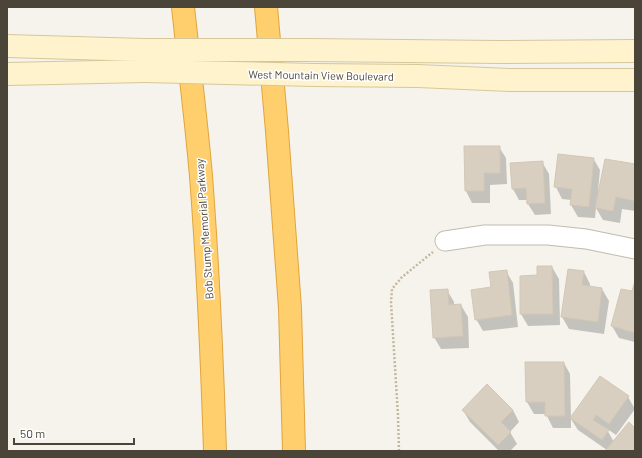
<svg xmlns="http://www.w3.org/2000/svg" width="642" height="458" font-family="Barlow,sans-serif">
<rect width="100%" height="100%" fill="#f6f3ec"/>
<g fill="#0003">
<polygon points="465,147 499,147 506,158 507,184 490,185 490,203 472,203 466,191"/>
<polygon points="559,155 593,158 600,170 598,191 600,191 635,165 635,211 622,209 620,223 603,220 596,208 595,218 578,217 571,205 571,200 562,199 556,187"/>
<polygon points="542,162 549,174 551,214 535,215 528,204 528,200 519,200 513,189"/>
<polygon points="552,267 559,279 560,325 528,326 521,314 521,277 538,276"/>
<polygon points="506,271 513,283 518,327 483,331 476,319"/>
<polygon points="584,272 590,284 590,288 602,289 609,301 604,334 569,329 562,317"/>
<polygon points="635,285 635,342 619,338 612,326 633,292"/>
<polygon points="447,290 454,302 454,305 461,305 468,317 469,348 441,349 434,337"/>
<polygon points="526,363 564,363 570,374 571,418 628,397 635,409 616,435 606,428 614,442 635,429 635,451 606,451 607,450 578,430 571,419 571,428 553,428 546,414 534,414 527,402"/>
<polygon points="463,410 513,410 519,422 510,432 517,444 510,451 499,451 470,422"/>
</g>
<g fill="#d8cfc1" stroke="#d3c7b4">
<polygon points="464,146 500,146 500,173 484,173 484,191 465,191"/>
<polygon points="558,154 594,158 589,207 570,205 572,189 554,187"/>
<polygon points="605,159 635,164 635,201 616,197 613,211 595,208"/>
<polygon points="543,161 545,203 527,204 526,188 512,189 510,163"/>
<polygon points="537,266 552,266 553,314 520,314 520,276 537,275"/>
<polygon points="568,269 584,271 582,285 602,288 598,322 561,317"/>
<polygon points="507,270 512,315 475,320 471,290 491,287 489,272"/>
<polygon points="635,281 635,333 611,326 621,289 632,291"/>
<polygon points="448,289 449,305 461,304 463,336 433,338 430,290"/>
<polygon points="525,362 564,362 565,416 545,416 545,402 526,402"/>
<polygon points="600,376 629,396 609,424 596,415 593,420 609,430 602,440 570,418"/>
<polygon points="487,384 513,410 501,422 511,432 498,445 462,410"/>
<polygon points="629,422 635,428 635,451 605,451"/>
</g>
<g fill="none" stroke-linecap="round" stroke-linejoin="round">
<g stroke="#c2bbae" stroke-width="21">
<polyline id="street" points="445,241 485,235 548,235 586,239 635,249"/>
</g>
<g stroke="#d6c79b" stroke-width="24">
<g id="secondary">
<polyline points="7,46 144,50"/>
<polyline points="309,50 498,52 635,51"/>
<polyline points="7,74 145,71"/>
<polyline points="314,75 418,76 510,80 635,80"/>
</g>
</g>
<g stroke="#e0a43c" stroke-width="24">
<g id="highway">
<path d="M183,7C189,63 196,119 201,176C208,267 212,359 215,451"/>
<polyline points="266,7 277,131 290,308 294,451"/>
</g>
</g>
<polyline stroke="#c4b79f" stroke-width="2.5" stroke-dasharray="2 2" stroke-linecap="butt" points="399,451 398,416 391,302 392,289 402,277 433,252"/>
<use href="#street" stroke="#fff" stroke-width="19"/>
<use href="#secondary" stroke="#fff3cd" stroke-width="22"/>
<use href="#highway" stroke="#ffcf6e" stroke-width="22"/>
<g stroke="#d6c79b" stroke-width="24" stroke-linecap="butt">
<g id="secondary-bridge">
<polyline points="144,50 309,50"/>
<polyline points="145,71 314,75"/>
</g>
</g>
<use href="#secondary-bridge" stroke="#fff3cd" stroke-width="22"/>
</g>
<g text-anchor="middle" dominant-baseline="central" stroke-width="3" stroke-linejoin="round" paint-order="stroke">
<g font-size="11" fill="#4b4439" stroke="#fff">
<text transform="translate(321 75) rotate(1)">West Mountain View Boulevard</text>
<text transform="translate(204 229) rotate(-94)">Bob Stump Memorial Parkway</text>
</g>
</g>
<rect width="642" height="458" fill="none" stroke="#4b4439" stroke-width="16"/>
<path d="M14 438v6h120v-6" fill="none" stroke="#4b4439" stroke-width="2"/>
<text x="20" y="438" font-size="12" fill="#4b4439" stroke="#ffffff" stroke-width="3" paint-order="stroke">50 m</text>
</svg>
